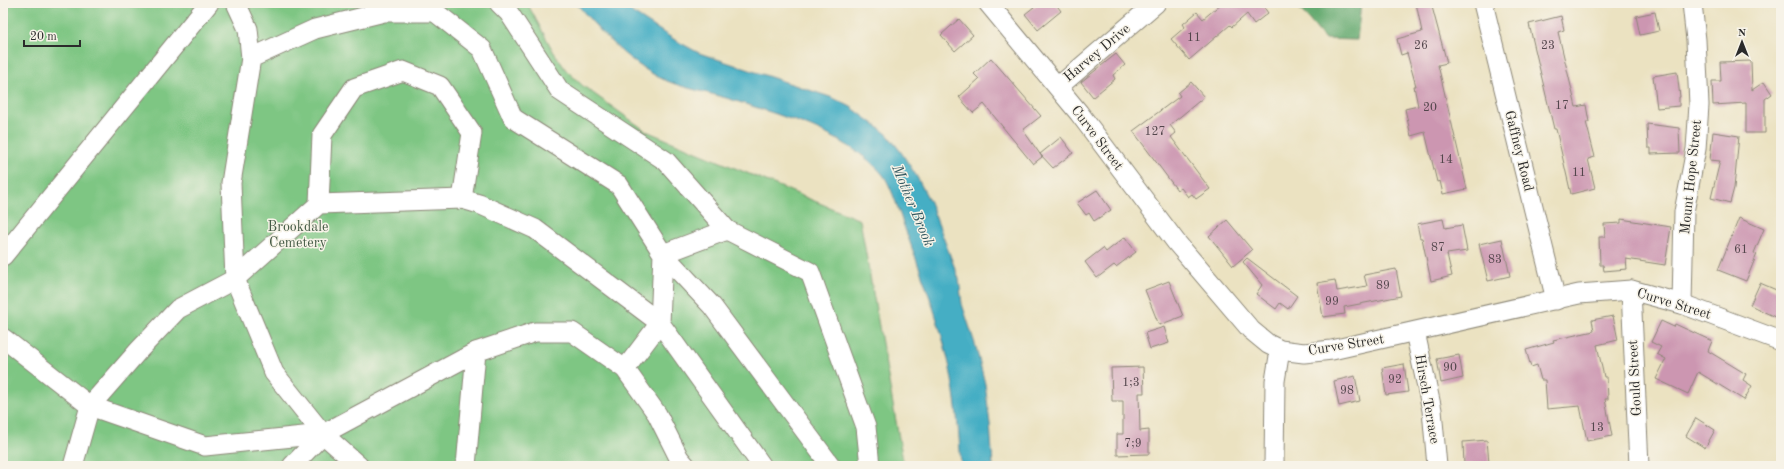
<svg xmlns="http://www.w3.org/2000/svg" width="1784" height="469" font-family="'Old Standard TT',serif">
<rect width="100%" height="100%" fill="#f7f3e8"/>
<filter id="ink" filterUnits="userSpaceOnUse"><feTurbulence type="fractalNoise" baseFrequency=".025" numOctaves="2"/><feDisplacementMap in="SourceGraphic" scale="8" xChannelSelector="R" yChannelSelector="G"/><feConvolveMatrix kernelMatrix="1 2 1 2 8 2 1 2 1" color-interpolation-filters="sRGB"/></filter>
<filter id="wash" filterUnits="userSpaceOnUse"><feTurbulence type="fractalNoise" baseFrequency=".012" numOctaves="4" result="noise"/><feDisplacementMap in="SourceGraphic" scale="16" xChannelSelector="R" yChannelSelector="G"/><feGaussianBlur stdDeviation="0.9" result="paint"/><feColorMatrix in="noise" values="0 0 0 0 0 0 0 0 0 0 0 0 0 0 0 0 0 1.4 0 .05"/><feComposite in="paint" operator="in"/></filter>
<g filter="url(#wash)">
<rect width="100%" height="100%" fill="#ebe2c1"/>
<polygon fill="#7ec683" stroke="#547857" points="3,3 527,3 553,51 566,70 583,86 646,131 860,220 904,466 3,466"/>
<polygon fill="#66ab71" stroke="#486b4e" points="1295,3 1361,3 1357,40 1325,39"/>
<path fill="#45aec4" stroke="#386c78" d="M576,3H623L633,13L675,40L699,53L833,98L851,107L887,134L901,152L917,177L930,202L959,279L962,304L976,347L985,384L990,424L993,466H961C959,432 956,397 949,364C939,319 922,276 907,234C901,219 892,186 883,175C863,150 822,130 793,120C771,112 749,105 726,98C700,90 672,87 648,71C620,54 597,28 576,3Z"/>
<g id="blocks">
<g fill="#cc96b1">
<polygon points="1039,3 1055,3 1061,11 1038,30 1025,14"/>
<polygon points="1222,3 1261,3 1268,13 1254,24 1247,14 1232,27 1230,25 1189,60 1171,39 1185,27 1183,24 1197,12 1203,19"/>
<polygon points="1416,3 1431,3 1447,63 1438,65 1467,189 1443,194 1440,181 1437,182 1425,132 1411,136 1405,109 1418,106 1414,86 1416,86 1407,53 1401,55 1397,39 1422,32"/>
<polygon points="1655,12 1659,31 1640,35 1636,16"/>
<polygon points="1561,16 1564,30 1558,32 1576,107 1586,105 1589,122 1586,122 1595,157 1588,159 1595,188 1571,194 1556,129 1554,129 1529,24"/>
<polygon points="959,19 973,35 955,51 941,35"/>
<polygon points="1116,54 1125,65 1113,75 1115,79 1093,97 1081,82"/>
<polygon points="991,58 1041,116 1023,130 1042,157 1033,164 984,104 973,113 959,97 979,79 974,74"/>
<polygon points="1751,61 1752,90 1764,82 1772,94 1765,99 1765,133 1746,133 1746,103 1713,105 1712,81 1721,81 1720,62"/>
<polygon points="1677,72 1680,97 1679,97 1679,106 1657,108 1653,76"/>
<polygon points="1191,82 1204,97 1170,125 1176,133 1171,137 1210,189 1196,199 1192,194 1188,197 1181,188 1177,190 1133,131 1180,96 1178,93"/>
<polygon points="1647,124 1679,128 1680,153 1651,154 1651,148 1648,148"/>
<polygon points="1713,132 1739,136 1734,188 1730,203 1711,198 1720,161 1710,160"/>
<polygon points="1061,137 1073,153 1053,168 1040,154"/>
<polygon points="1097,190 1111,210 1094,221 1089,213 1086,215 1077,203"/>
<polygon points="1739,218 1764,229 1754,253 1757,254 1746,281 1718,270"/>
<polygon points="1443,219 1445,228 1462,225 1467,251 1447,254 1452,276 1431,281 1422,238 1420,238 1417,224"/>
<polygon points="1621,219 1671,227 1665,265 1626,259 1627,269 1604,271 1603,265 1600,265 1599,237 1605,237 1604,224 1621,223"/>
<polygon points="1227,220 1252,250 1233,266 1209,236"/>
<polygon points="1125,237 1136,252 1116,267 1114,265 1097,278 1085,262 1103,248 1106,252"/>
<polygon points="1502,239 1510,276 1488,281 1479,244"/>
<polygon points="1247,258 1297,296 1288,309 1280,303 1276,309 1256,294 1262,285 1243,262"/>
<polygon points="1396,269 1401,296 1344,307 1345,314 1323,317 1317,283 1335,280 1337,291 1367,286 1364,275"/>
<polygon points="1169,281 1183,316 1159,325 1145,290"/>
<polygon points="1760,283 1781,292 1781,320 1750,305"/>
<polygon points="1613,316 1618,340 1597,345 1604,377 1607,377 1608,399 1605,399 1612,436 1587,441 1580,406 1547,409 1545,380 1541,380 1537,365 1531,367 1526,350 1554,342 1553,340 1594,331 1592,320"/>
<polygon points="1661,321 1674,327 1675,324 1712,341 1708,351 1746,374 1743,380 1752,386 1744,400 1698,372 1688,394 1656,379 1666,359 1657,354 1661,347 1651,342"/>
<polygon points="1164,327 1169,343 1150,349 1145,333"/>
<polygon points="1459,355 1463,378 1441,383 1437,359"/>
<polygon points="1404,364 1408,392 1386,395 1382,368"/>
<polygon points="1143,367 1144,393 1139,393 1140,431 1149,430 1149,454 1117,455 1117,434 1123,434 1123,401 1112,401 1111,368"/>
<polygon points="1355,376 1360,401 1339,406 1334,381"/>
<polygon points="1696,418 1715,430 1705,448 1686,436"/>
<polygon points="1487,440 1489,463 1464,465 1463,442"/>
</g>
</g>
</g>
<g filter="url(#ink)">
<use href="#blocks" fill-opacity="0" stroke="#8b8676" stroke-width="1"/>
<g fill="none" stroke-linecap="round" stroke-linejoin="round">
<g stroke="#8b8676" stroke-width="21">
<g id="minor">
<polyline points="236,3 248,29 251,58"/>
<polyline points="499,3 509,13 560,91 666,161 727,230"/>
<polyline points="988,3 1079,113 1176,242 1251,330 1268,344 1280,350 1304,353 1332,350 1579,294 1631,290 1682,304 1781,341"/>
<polyline points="1483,3 1556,300"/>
<polyline points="1058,87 1156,3"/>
<polyline points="319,204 322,135 354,88 403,71 440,86 472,133 462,199"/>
<polyline points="3,256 209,3"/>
<polyline points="1631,290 1639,466"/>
<polyline points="1682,304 1684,212 1696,149 1699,105 1696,40 1692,3"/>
<polyline points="1415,332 1432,410 1437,466"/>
<polyline points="3,338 90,406 205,446 323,434"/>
<polyline points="73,466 90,406 139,350 178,309 235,279 319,204 462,199 479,204 535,229 660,323 625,369"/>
<polyline points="292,466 323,434 476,352 535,332 572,332 625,369 657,414 679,458 686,466"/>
<polyline points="359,466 323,434 274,373 235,279 231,183 251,58 315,29 384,12 435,12 482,49 513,118 619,185 663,254 660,323 762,466"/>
<polyline points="466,466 476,352"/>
<polyline points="831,466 712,306 663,254 727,230 810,272 866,427 870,466"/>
<polyline points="1274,466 1275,381 1280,350"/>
</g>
</g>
<use href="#minor" stroke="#fff" stroke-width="19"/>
</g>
</g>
<g text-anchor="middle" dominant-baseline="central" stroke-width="3" stroke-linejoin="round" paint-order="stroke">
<g font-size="12" fill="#53464c">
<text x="1194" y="38">11</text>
<text x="1421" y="46">26</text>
<text x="1548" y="46">23</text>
<text x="1562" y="106">17</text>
<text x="1430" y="108">20</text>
<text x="1155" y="132">127</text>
<text x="1446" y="160">14</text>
<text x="1579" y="173">11</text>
<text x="1438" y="248">87</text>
<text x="1741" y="250">61</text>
<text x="1495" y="260">83</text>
<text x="1383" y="286">89</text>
<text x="1332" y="302">99</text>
<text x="1450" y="368">90</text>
<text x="1395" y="380">92</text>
<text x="1131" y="383">1;3</text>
<text x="1347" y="391">98</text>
<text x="1597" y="428">13</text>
<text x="1133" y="444">7;9</text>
</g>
<g font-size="14" fill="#2b2b2b" stroke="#f7f3e8">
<text transform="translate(1097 53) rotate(-40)">Harvey Drive</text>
<text transform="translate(1097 138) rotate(53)">Curve Street</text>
<text transform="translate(1519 151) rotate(76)">Gaffney Road</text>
<text transform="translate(1691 177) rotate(-84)">Mount Hope Street</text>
<text transform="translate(1674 304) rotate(17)">Curve Street</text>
<text transform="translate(1346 345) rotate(-9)">Curve Street</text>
<text transform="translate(1635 378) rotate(-93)">Gould Street</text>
<text transform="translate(1427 399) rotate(80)">Hirsch Terrace</text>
</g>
<g font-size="14" fill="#445a45" stroke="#f7f3e8">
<text x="298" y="227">Brookdale<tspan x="298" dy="16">Cemetery</tspan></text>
</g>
<g font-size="15" font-style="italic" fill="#345961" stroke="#f7f3e8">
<text transform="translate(912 206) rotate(67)">Mother Brook</text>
</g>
</g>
<rect width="1784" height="469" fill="none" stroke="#f7f3e8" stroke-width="16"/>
<g transform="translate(1742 42)" stroke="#f7f3e8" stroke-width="3" paint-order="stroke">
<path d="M0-3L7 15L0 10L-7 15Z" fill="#2b2b2b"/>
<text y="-6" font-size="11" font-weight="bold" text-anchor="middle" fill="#2b2b2b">N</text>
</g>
<path d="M24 40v6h56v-6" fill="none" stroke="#2b2b2b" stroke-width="2"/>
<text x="30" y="40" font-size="12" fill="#2b2b2b" stroke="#f7f3e8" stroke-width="3" paint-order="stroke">20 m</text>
</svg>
